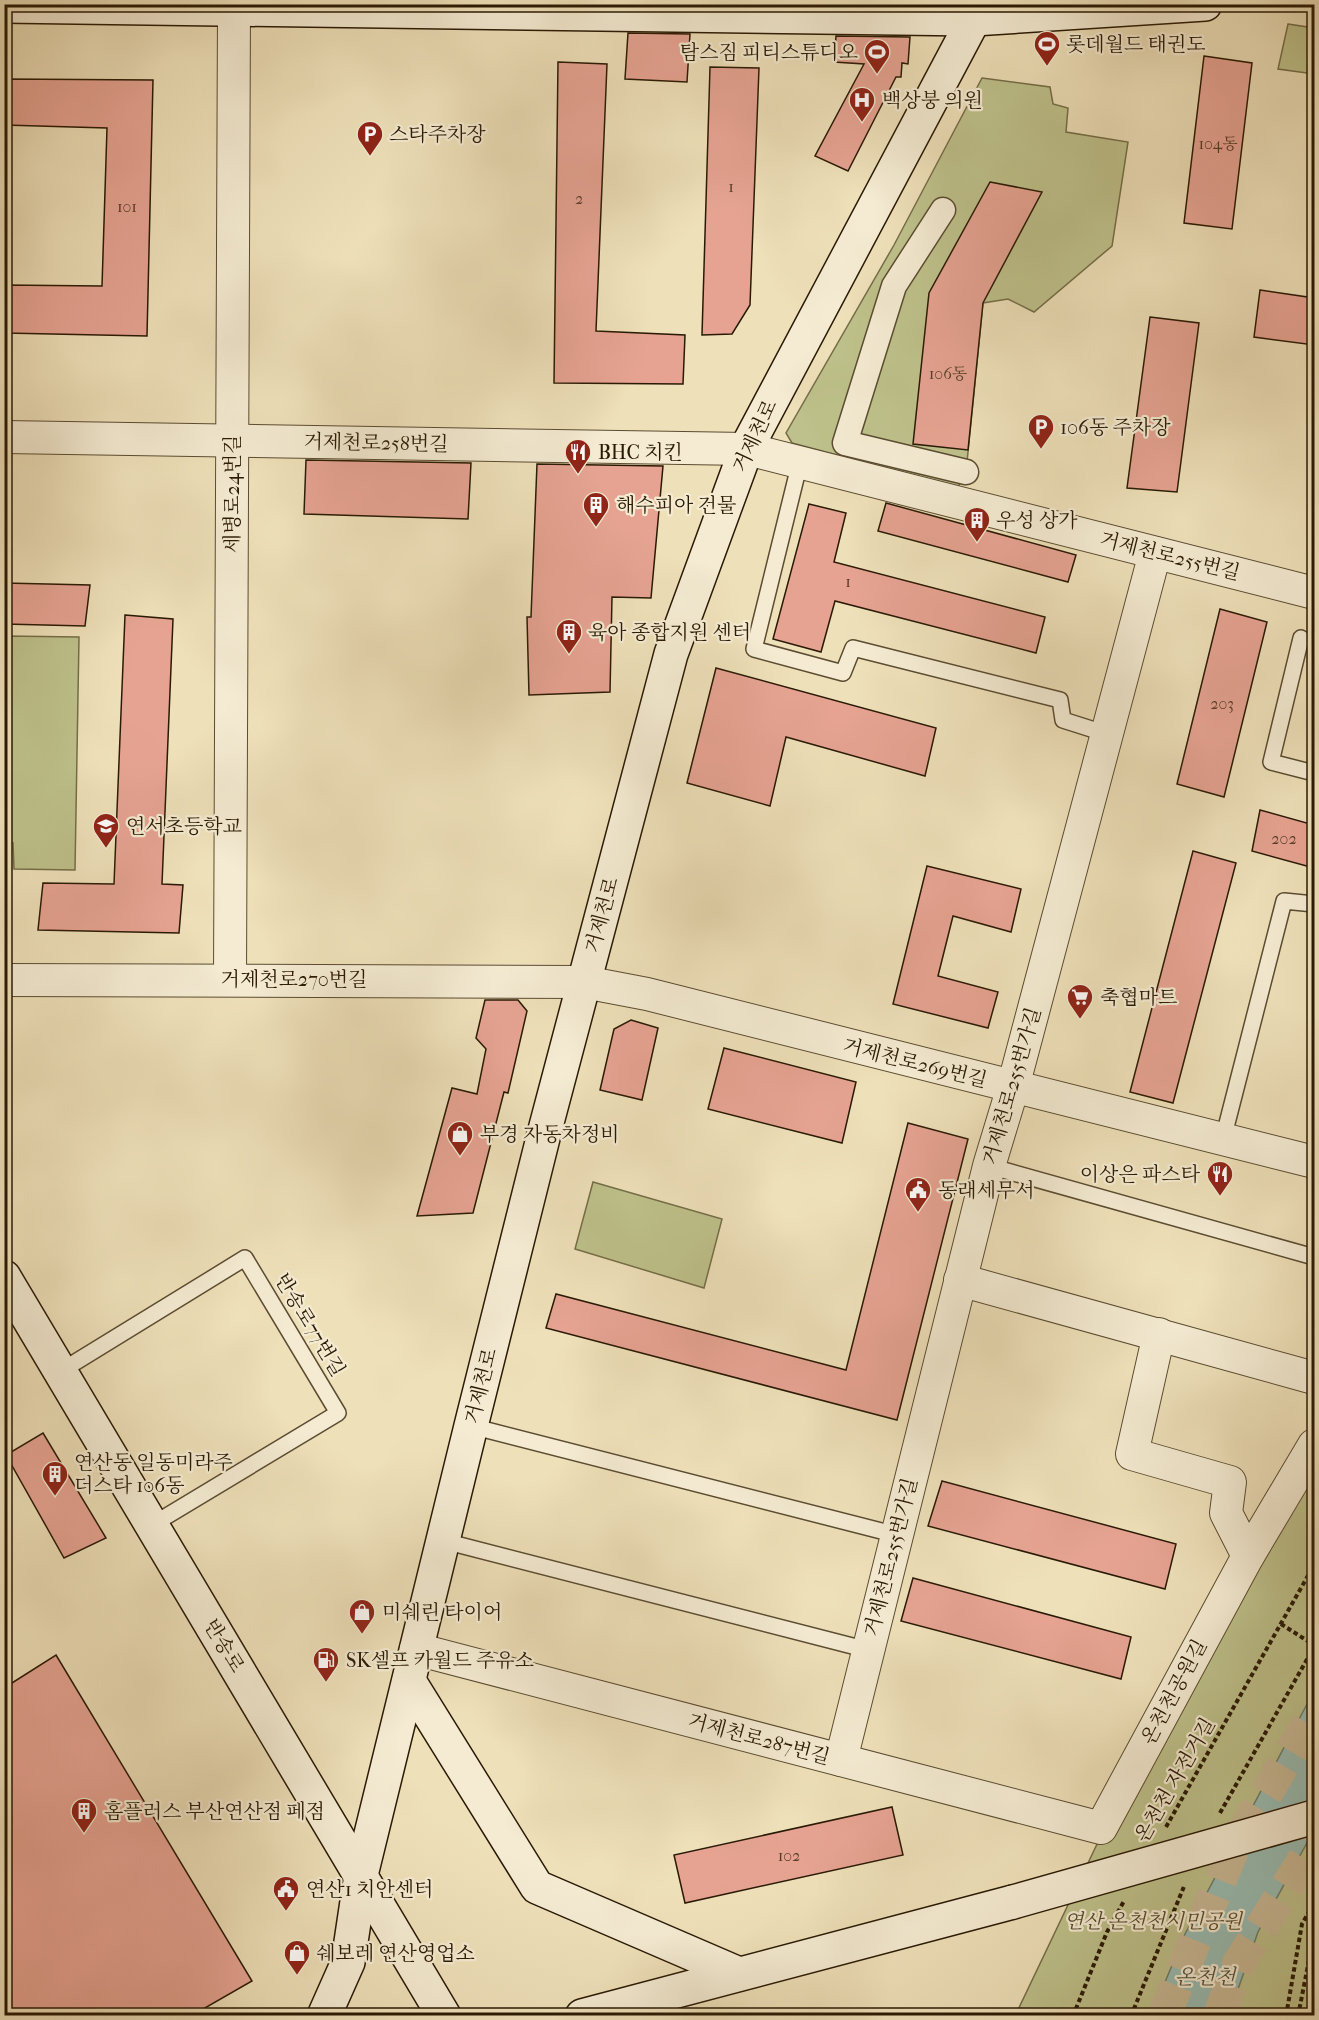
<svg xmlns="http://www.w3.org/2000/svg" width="1319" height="2020" font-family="'IM FELL French Canon','Noto Serif KR',serif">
<rect width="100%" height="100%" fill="#eee0b9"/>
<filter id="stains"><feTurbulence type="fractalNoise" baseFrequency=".00333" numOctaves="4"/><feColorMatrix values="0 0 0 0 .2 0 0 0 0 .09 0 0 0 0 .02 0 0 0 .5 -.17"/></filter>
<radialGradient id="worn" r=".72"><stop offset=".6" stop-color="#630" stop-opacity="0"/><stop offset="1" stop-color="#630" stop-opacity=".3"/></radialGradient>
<g fill="#bec18b" stroke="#746e48" stroke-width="1.5">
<polygon points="1288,24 1314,28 1314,74 1278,69"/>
<polygon points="982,78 1050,87 1053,104 1068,108 1066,132 1128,142 1112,246 1034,312 1008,299 983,303 966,472 958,487 792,443 786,433 894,245"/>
<polygon points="5,636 79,637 75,870 14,869 13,843 5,843"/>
<polygon points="593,1182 722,1219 704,1288 575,1249"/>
<polygon points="1314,1456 1314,2015 1015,2016 1098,1842"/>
</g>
<polygon fill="#99bdb3" stroke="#6d7c6d" stroke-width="1.5" points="1314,1691 1314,1830 1258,1932 1229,2015 1151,2016 1185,1934"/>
<g fill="#e6a392" stroke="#2a1a04" stroke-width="1.5">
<polygon points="628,33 690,34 687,82 625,79"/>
<polygon points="836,36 910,37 908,64 902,63 901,77 896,77 848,171 815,156 864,64 834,62"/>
<polygon points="1204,56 1252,63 1232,229 1184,223"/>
<polygon points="558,62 607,64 596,331 685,335 683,384 554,383"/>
<polygon points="710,67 759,68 750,305 732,334 702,335"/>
<polygon points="4,79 153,80 147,336 4,333 4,285 102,286 107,128 4,125"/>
<polygon points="990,182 1042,192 983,303 968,450 913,444 929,293"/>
<polygon points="1260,290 1314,298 1314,345 1254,337"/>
<polygon points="1150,317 1199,323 1177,492 1127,488"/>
<polygon points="306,460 471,463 468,519 304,514"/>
<polygon points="537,464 663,466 651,598 612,597 610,692 529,695 527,617 531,617"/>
<polygon points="886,503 1076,555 1068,582 878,531"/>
<polygon points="809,504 846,513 834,562 1045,617 1036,653 835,601 821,652 773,639"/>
<polygon points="4,583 90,585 85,626 4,624"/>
<polygon points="1220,609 1267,622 1224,797 1177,784"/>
<polygon points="125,615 173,619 162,884 183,885 179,933 38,930 43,883 114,884"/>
<polygon points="716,668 936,728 925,776 786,737 770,806 687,783"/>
<polygon points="1260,810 1314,825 1314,868 1252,851"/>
<polygon points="1193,851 1236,863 1173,1103 1130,1092"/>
<polygon points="927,866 1021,889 1011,932 953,916 938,976 998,992 988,1028 893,1004"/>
<polygon points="485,1000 518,1000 527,1011 508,1093 504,1092 473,1213 417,1216 452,1088 477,1094 486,1049 476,1038"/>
<polygon points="631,1020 658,1028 642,1100 600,1090 614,1029"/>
<polygon points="724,1048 856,1082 842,1143 708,1109"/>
<polygon points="908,1123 968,1139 897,1420 546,1328 556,1294 846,1370"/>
<polygon points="43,1433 106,1538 64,1558 6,1455"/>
<polygon points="942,1481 1176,1544 1165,1589 928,1526"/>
<polygon points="913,1578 1131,1637 1121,1679 901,1621"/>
<polygon points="56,1655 252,1981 191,2016 4,2016 4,1688"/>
<polygon points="892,1807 903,1855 685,1903 674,1855"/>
</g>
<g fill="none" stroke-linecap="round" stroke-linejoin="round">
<g stroke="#c7b895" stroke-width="33" stroke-dasharray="33 16" stroke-linecap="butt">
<polyline points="1164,2016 1234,1847 1314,1714"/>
<polyline points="1219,2016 1239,1963 1314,1843"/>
</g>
<g stroke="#5b4c31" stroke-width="18">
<g id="service">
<polyline points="800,462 754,649 843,673 853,648 1060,700 1063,720 1107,734"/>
<polyline points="1301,638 1271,762 1314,773"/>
<polyline points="1223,1139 1284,901 1314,904"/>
<polyline points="989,1166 1314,1257"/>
<polyline points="61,1371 245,1258 338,1413 152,1525"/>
<polyline points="471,1426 897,1535"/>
<polyline points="444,1541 868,1650"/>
</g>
</g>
<g stroke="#5b4c31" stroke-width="27">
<polyline id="pedestrian" points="943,210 894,286 845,443 966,472"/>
</g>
<g stroke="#5b4c31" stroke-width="34">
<g id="minor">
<polyline points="4,437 747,449 1314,593"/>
<polyline points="230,978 234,9"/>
<polyline points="4,980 584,982 647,994 1314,1162"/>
<polyline points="960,1280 1314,1378"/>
<polyline points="1159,1334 1132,1454 1230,1482 1226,1513 1248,1556"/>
<polyline points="416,1649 1101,1828 1248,1556 1314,1445"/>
<polyline points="841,1760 989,1166 1013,1087 1155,553"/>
</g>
</g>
<g stroke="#2a1a04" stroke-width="36">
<g id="secondary">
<polyline points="4,6 974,19 1205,4"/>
<polyline points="4,1277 444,2016"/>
<polyline points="409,1681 537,1887 739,1974"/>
<polyline points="324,2016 348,1962 361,1875 471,1426 545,1130 671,654 747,447 974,19 975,4"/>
<polyline points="582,2016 1013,1902"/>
</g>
</g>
<g stroke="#2a1a04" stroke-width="4" stroke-dasharray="4.5 3" stroke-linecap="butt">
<polyline points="1281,1624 1314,1645"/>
<polyline points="1220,1813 1314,1647"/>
<polyline points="1166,1827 1314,1565"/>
<polyline points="1073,2016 1107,1932 1124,1901"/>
<polyline points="1131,2016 1185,1884"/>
<polyline points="1286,2016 1302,1924 1314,1903"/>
<polyline points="1298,2016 1314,1935"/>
</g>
<use href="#service" stroke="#f4ebd2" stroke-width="15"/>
<use href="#pedestrian" stroke="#f4ebd2" stroke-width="24"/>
<use href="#minor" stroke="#f4ebd2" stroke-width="32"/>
<use href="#secondary" stroke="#f4ebd2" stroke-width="33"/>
<g stroke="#2a1a04" stroke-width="36" stroke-linecap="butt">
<polyline id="secondary-bridge" points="1013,1902 1314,1817"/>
</g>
<use href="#secondary-bridge" stroke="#f4ebd2" stroke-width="33"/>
</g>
<defs>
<g id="stadium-pin" transform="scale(1.35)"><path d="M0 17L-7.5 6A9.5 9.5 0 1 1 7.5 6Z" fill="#8f2418" stroke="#f4ebd2"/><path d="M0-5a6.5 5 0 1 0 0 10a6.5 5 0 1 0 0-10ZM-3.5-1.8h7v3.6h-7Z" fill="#fff"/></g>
<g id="hospital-pin" transform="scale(1.35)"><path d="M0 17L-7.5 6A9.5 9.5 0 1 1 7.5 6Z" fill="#8f2418" stroke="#f4ebd2"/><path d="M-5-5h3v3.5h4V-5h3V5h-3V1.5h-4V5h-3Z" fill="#fff"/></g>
<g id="parking-pin" transform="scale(1.35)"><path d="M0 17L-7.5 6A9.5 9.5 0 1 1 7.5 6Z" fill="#8f2418" stroke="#f4ebd2"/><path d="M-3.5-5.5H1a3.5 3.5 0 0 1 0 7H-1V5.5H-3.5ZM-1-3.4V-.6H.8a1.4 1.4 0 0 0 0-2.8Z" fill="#fff"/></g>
<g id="restaurant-pin" transform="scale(1.35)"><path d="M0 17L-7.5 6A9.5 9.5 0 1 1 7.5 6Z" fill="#8f2418" stroke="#f4ebd2"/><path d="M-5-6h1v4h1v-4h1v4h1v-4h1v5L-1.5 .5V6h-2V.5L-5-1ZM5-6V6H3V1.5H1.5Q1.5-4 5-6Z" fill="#fff"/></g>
<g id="building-pin" transform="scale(1.35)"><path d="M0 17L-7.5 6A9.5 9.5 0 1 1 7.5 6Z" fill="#8f2418" stroke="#f4ebd2"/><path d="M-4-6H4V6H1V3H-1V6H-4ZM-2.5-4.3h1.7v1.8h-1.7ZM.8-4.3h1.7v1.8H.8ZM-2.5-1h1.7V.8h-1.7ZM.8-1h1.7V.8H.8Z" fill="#fff"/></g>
<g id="school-pin" transform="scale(1.35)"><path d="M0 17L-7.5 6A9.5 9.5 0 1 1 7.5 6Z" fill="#8f2418" stroke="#f4ebd2"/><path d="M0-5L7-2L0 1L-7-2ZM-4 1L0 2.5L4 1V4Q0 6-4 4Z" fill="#fff"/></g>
<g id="supermarket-pin" transform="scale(1.35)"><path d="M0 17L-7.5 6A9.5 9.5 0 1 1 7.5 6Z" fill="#8f2418" stroke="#f4ebd2"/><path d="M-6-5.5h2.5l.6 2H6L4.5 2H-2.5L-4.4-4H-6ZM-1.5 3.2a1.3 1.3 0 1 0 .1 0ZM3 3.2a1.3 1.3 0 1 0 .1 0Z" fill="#fff"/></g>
<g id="shop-pin" transform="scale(1.35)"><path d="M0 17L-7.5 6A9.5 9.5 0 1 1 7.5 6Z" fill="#8f2418" stroke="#f4ebd2"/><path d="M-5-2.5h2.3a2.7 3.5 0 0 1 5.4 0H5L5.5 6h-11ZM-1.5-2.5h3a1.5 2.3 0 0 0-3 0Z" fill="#fff"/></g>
<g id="civic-pin" transform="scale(1.35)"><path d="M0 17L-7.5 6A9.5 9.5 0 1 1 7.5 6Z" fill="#8f2418" stroke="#f4ebd2"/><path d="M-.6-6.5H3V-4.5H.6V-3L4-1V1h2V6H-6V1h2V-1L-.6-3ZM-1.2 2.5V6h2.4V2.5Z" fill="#fff"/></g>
<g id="fuel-pin" transform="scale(1.35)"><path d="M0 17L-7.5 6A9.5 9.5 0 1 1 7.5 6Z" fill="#8f2418" stroke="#f4ebd2"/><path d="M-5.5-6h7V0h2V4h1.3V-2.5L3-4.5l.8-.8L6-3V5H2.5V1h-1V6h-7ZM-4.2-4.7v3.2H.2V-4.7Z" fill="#fff"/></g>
</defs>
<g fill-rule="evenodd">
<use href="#stadium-pin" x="1047" y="44"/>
<use href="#stadium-pin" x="877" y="52"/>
<use href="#hospital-pin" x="862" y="100"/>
<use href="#parking-pin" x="370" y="134"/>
<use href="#parking-pin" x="1041" y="427"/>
<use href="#restaurant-pin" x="578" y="452"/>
<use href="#building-pin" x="596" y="505"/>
<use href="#building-pin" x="977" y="520"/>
<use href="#building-pin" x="569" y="632"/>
<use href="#school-pin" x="106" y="826"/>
<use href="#supermarket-pin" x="1080" y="997"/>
<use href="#shop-pin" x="460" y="1134"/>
<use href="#restaurant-pin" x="1220" y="1174"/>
<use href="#civic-pin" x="918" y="1190"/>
<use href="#building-pin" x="55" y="1474"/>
<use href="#shop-pin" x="362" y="1612"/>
<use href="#fuel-pin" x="326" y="1660"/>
<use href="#building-pin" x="84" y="1811"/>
<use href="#civic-pin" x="286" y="1889"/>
<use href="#shop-pin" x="297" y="1953"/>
</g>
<g text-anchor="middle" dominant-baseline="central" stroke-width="4.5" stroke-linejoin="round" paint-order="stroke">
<g font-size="16" fill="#593c28">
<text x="1218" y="143">104동</text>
<text x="731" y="186">1</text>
<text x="579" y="198">2</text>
<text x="127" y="206">101</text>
<text x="948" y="373">106동</text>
<text x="848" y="581">1</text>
<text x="1222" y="703">203</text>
<text x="1284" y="838">202</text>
<text x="789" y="1855">102</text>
</g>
<g font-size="20" fill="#2a1a04" stroke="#f4ebd2" text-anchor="start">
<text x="1066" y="44">롯데월드 태권도</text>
<text x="858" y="52" text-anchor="end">탐스짐 피티스튜디오</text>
<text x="882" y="100">백상붕 의원</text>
<text x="389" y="134">스타주차장</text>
<text x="1060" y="427">106동 주차장</text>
<text x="598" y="452">BHC 치킨</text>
<text x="616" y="505">해수피아 건물</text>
<text x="996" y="520">우성 상가</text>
<text x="588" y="632">육아 종합지원 센터</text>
<text x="126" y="826">연서초등학교</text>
<text x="1100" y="997">축협마트</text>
<text x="480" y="1134">부경 자동차정비</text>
<text x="1200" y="1174" text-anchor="end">이상은 파스타</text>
<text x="938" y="1190">동래세무서</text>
<text x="74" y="1462">연산동 일동미라주<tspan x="74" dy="23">더스타 106동</tspan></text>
<text x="382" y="1612">미쉐린 타이어</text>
<text x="346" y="1660">SK셀프 카월드 주유소</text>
<text x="104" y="1811">홈플러스 부산연산점 페점</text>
<text x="306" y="1889">연산1 치안센터</text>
<text x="316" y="1953">쉐보레 연산영업소</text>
</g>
<g font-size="20" fill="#2a1a04" stroke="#f4ebd2">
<text transform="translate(755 436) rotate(-65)">거제천로</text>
<text transform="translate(376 443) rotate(1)">거제천로258번길</text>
<text transform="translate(232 494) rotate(-90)">세병로24번길</text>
<text transform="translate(1170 556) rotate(14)">거제천로255번길</text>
<text transform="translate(602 915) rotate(-75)">거제천로</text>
<text x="294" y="979">거제천로270번길</text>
<text transform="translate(915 1063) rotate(14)">거제천로269번길</text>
<text transform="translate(1012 1086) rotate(-74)">거제천로255번가길</text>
<text transform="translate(310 1325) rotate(59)">반송로77번길</text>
<text transform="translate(481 1386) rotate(-76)">거제천로</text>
<text transform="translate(891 1557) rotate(-76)">거제천로255번가길</text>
<text transform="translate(224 1646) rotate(59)">반송로</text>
<text transform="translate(1174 1692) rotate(-62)">온천천공원길</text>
<text transform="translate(759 1739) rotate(15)">거제천로287번길</text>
<text transform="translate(1175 1780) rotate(-60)">온천천 자전거길</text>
</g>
<g font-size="20" font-style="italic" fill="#564c2c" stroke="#f4ebd2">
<text x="1153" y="1921">연산 온천천시민공원</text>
</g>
<g font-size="21" font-style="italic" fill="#515341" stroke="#f4ebd2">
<text x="1205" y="1977">온천천</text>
</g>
</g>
<rect width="1319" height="2020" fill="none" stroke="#eee0b9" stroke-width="24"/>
<rect x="6" y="6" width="1307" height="2008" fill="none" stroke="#2a1a04" stroke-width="3"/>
<rect x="12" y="12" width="1295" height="1996" fill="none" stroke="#2a1a04" stroke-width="1.5"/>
<rect width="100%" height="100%" filter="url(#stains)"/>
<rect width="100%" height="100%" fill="url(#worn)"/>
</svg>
